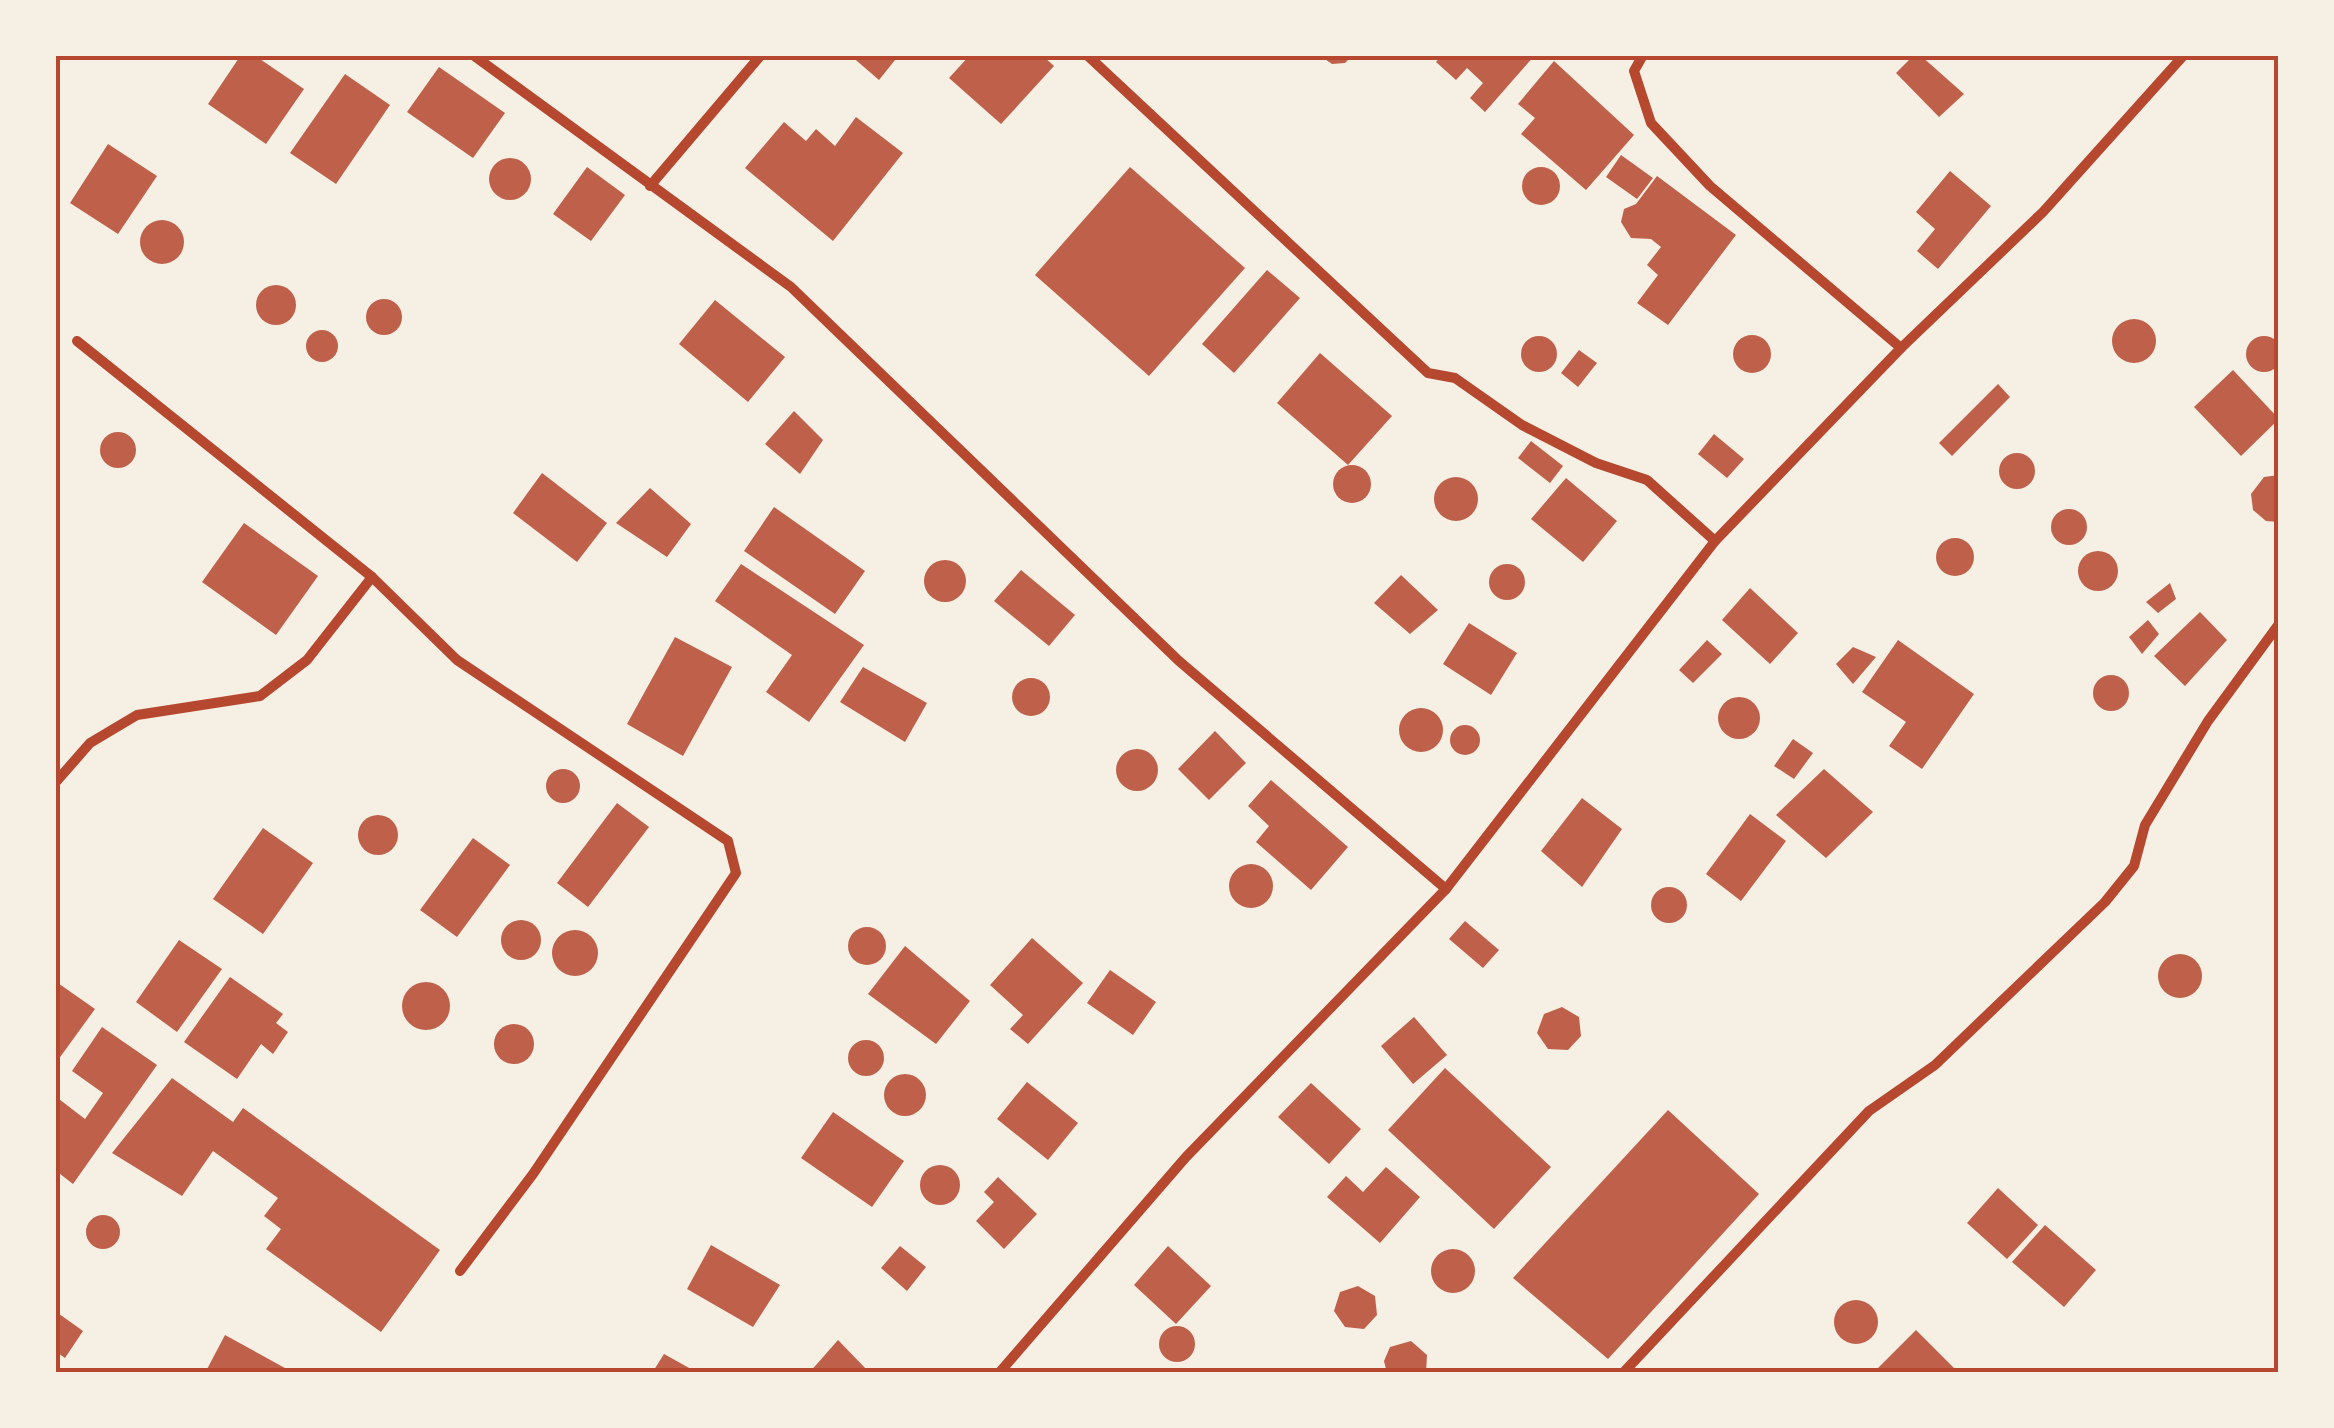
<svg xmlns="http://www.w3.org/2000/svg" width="2334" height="1428" font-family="'Exo 2',sans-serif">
<rect width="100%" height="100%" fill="#f6efe4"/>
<g fill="#bf614a">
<polygon points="241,55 254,55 304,89 266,144 208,104"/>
<polygon points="850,55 899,55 879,80"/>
<polygon points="970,55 1042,55 1054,66 1001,124 949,78"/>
<polygon points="1319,55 1353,55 1345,63 1332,64"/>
<polygon points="1442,55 1535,55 1485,112 1470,98 1483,83 1467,68 1456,80 1436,62"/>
<polygon points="1914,55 1920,55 1964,94 1939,117 1896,73"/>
<polygon points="1554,61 1634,135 1586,190 1521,134 1535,118 1518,104"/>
<polygon points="439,67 505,113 473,158 407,112"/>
<polygon points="345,74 390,105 336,184 290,153"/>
<polygon points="856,117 903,153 833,241 745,168 784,122 806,141 816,129 835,146"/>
<polygon points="108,144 157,176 118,234 70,203"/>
<polygon points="1621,155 1653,178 1637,199 1606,177"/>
<circle cx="510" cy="179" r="21"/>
<circle cx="1541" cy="186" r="19"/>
<polygon points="587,167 625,195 591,241 553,214"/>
<polygon points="1130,167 1245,268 1149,376 1035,275"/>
<polygon points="1950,171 1991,206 1938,269 1917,251 1935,229 1916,212"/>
<polygon points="1657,176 1736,235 1668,325 1637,303 1658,275 1647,265 1661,247 1651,239 1631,238 1621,222 1624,209 1636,204"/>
<circle cx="162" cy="242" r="22"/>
<polygon points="1267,270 1300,298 1234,373 1202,344"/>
<circle cx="276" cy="305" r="20"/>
<circle cx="384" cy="317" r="18"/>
<polygon points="715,300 785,357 748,402 679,344"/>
<circle cx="2134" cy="341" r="22"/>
<circle cx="322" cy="346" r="16"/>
<circle cx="1752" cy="354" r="19"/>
<circle cx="1539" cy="354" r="18"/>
<circle cx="2264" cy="354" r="18"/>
<polygon points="1579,350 1597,363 1578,387 1561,373"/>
<polygon points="1320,353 1392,416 1348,465 1277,403"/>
<polygon points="2233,370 2279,419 2241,456 2194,407"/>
<polygon points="1998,384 2010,397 1952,456 1939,443"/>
<polygon points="794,411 823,440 800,474 765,444"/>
<circle cx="118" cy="450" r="18"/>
<polygon points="1714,434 1744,459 1727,478 1698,454"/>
<polygon points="1531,441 1563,466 1550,483 1518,458"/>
<circle cx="2017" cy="471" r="18"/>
<circle cx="1352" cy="484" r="19"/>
<polygon points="542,473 607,523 577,562 513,513"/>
<polygon points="2279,475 2279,522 2266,521 2253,510 2251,494 2264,477"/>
<circle cx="1456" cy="499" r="22"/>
<polygon points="1566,478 1617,521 1583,562 1531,519"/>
<polygon points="650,488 691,524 667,557 616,523"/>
<polygon points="774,507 865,571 835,614 744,551"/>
<circle cx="2069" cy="527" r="18"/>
<polygon points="244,523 318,576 276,635 202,582"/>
<circle cx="1955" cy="557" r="19"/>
<circle cx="2098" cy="571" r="20"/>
<circle cx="945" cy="581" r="21"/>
<circle cx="1507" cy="582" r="18"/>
<polygon points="741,564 864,645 809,722 766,692 792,655 715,601"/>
<polygon points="1021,570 1075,615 1049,646 994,601"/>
<polygon points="1401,575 1438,610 1410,634 1374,603"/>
<polygon points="2170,583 2176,599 2158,613 2146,602"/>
<polygon points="1750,588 1798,633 1770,664 1722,620"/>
<polygon points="2200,612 2227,640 2185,686 2154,656"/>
<polygon points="2148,620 2159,634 2142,654 2129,637"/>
<polygon points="1469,623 1517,653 1491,695 1443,664"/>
<polygon points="675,637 732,667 683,756 627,724"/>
<polygon points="1707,640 1722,654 1693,683 1679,670"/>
<polygon points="1898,640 1974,694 1922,769 1889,746 1906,722 1862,692"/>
<polygon points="1853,647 1876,657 1853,684 1836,664"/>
<polygon points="863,667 927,703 905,742 840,702"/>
<circle cx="2111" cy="693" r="18"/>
<circle cx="1031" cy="697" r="19"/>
<circle cx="1739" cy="718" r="21"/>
<circle cx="1421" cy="730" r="22"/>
<circle cx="1465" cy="740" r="15"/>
<polygon points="1215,731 1246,763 1209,800 1178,769"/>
<polygon points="1793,739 1813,753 1794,779 1774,766"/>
<circle cx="1137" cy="770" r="21"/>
<polygon points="1824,769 1873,812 1826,858 1776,815"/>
<circle cx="563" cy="786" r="17"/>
<polygon points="1271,780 1348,847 1311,890 1256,842 1269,826 1248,806"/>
<polygon points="1582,798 1622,829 1582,887 1541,851"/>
<polygon points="617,803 649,827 588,907 557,883"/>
<polygon points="1750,814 1786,841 1741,901 1706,874"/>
<circle cx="378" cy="835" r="20"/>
<polygon points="263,828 313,863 263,934 213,899"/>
<polygon points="473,838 510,865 457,937 420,910"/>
<circle cx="1251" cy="886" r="22"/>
<circle cx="1669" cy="905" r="18"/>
<circle cx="521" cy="940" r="20"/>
<polygon points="1465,921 1499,950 1483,968 1449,939"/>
<circle cx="867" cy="946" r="19"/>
<circle cx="575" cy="953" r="23"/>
<polygon points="1032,938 1083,983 1028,1044 1010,1029 1023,1015 990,985"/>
<polygon points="179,940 222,969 177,1032 136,1002"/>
<polygon points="905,946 970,1001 936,1044 868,994"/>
<circle cx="2180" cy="976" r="22"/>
<polygon points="1110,970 1156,1002 1133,1035 1087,1003"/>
<polygon points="230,977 283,1014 276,1023 288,1032 273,1054 261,1044 237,1079 184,1042"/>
<polygon points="55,981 95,1009 58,1060 55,1058"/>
<circle cx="426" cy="1006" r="24"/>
<polygon points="1562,1007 1579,1017 1581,1036 1568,1050 1548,1049 1537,1033 1544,1014"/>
<polygon points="1414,1017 1447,1055 1413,1084 1381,1046"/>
<circle cx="514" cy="1044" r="20"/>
<polygon points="102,1027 157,1065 73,1184 55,1170 55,1096 85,1119 103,1093 72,1071"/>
<circle cx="866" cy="1058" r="18"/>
<polygon points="1445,1068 1551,1167 1494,1229 1388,1130"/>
<circle cx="905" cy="1095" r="21"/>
<polygon points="172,1078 233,1122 243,1108 440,1250 381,1332 266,1249 281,1229 264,1216 278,1198 213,1151 182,1196 112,1153"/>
<polygon points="1027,1082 1078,1123 1048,1160 997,1119"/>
<polygon points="1311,1083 1361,1129 1329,1164 1278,1117"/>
<polygon points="1668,1110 1759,1194 1608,1359 1513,1278"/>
<polygon points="833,1112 904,1161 872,1207 801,1158"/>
<circle cx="940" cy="1185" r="20"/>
<polygon points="1386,1167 1420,1197 1380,1243 1327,1197 1346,1176 1363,1192"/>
<polygon points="998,1177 1037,1214 1004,1249 976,1221 994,1202 984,1192"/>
<polygon points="1998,1188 2038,1225 2007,1259 1967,1223"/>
<circle cx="103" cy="1232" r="17"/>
<polygon points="2045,1225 2096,1270 2064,1307 2012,1262"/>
<polygon points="711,1245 780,1285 753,1327 687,1289"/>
<polygon points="900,1246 926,1267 907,1291 881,1268"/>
<polygon points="1168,1246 1211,1286 1176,1324 1134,1285"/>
<circle cx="1453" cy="1271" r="22"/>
<polygon points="1358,1286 1375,1296 1377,1315 1364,1329 1345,1327 1334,1311 1340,1292"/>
<circle cx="1856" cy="1322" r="22"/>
<polygon points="55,1311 83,1331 65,1358 55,1351"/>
<circle cx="1177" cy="1344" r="18"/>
<polygon points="1916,1330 1959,1373 1873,1373"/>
<polygon points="225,1335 294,1373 205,1373"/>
<polygon points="838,1340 870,1373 809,1373"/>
<polygon points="1411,1341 1427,1355 1426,1373 1387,1373 1384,1361 1390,1347"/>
<polygon points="664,1354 691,1369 689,1373 652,1373"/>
</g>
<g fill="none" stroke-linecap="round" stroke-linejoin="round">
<g stroke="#b5482f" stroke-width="10">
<polyline points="473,55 791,287 1179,661 1446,889"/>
<polyline points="1087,55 1428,373 1455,378 1522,425 1596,463 1647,480 1715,541"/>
<polyline points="1643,55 1634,71 1651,123 1710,186 1901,348"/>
<polyline points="650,186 761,55"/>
<polyline points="77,341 372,577 457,660 728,841 736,873 533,1174 460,1271"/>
<polyline points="55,783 90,743 137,715 260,696 307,660 372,577"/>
<polyline points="999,1373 1186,1157 1446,889 1715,541 1901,348 2043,212 2184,55"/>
<polyline points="1623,1373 1869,1111 1935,1065 2105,902 2134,866 2145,825 2208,721 2279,624"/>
</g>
</g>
<rect width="2334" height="1428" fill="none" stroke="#f6efe4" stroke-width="115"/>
<rect x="58" y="58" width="2218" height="1312" fill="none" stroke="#b5482f" stroke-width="4"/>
</svg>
